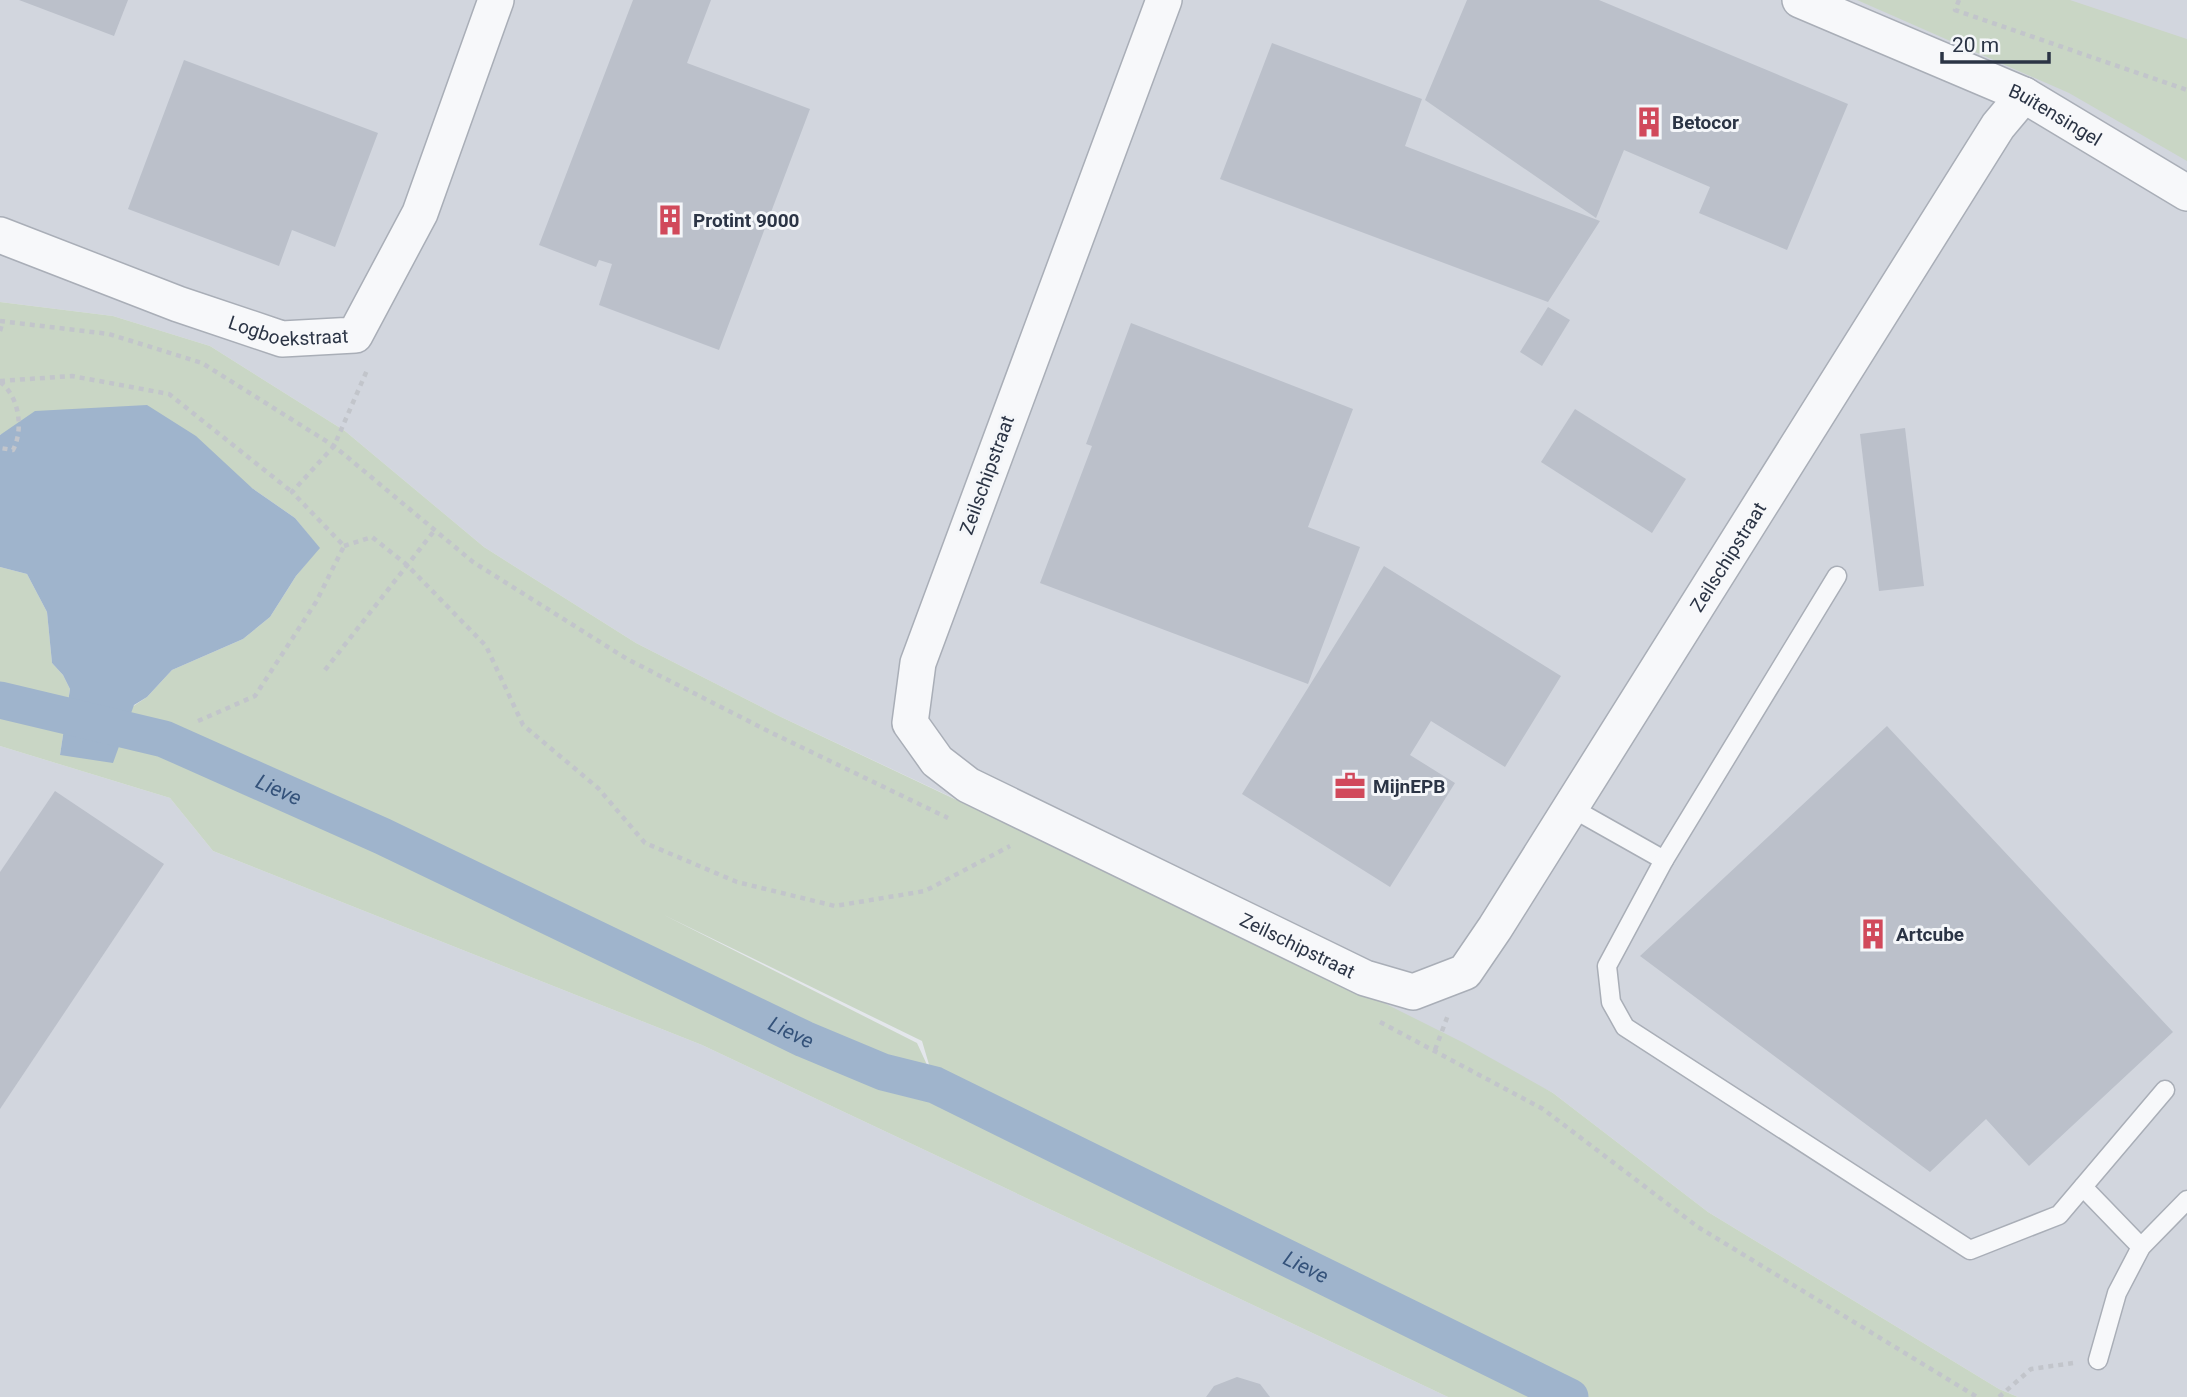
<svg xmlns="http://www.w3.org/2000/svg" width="2187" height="1397" font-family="Roboto,sans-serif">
<rect width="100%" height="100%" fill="#e4e7ec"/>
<g fill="#d2d6de">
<polygon points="0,0 2187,0 2187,1397 2018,1397 1999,1389 1708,1212 1553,1093 1119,876 779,716 636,643 484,547 345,431 210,346 113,316 0,302"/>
<polygon points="0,746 170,798 213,851 702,1045 1448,1397 0,1397"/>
</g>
<g fill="#c9d6c5" fill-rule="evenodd">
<polygon points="1857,0 2070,0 2187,39 2187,161 2069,93"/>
<path d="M0,302L113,316L210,346L345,431L484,547L636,643L779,716L1354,988L1464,1043L1553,1093L1708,1212L1999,1389L2018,1397H1448L702,1045L213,851L170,798L0,746V567L27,574L47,612L52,663L63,675L70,689L60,755L147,697L172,670L243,639L270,617L296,576L319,548L295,518L252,488L6,432L0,435ZM664,915L922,1041L933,1078L917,1043Z"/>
</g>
<polygon fill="#9fb4cc" points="147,405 196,436 252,488 295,518 320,548 296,576 270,617 243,639 172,670 147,697 134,705 113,763 60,755 70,689 63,675 52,663 47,612 27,574 0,567 0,435 35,411"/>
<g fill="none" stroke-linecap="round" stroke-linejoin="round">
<path stroke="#9fb4cc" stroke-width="37" id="s1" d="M0,700L164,739L382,836L804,1039L883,1072L935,1085L1570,1397"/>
</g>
<g fill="#bbc0ca">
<polygon points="19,0 128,0 114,36"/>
<polygon points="633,0 711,0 687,63 810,109 719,350 599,305 612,264 599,260 596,267 539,245"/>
<polygon points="1467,0 1599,0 1848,104 1787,250 1699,213 1710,187 1624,150 1596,218 1425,100"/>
<polygon points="1272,43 1422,99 1405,146 1600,221 1548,302 1220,179"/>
<polygon points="184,60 378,133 335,247 292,230 279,266 128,209"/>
<polygon points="1548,307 1570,320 1542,366 1520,352"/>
<polygon points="1131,323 1353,409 1308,527 1360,547 1308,684 1040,583 1092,446 1086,444"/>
<polygon points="1575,409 1686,479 1652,533 1541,462"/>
<polygon points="1905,428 1924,586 1879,591 1860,434"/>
<polygon points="1384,566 1561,676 1505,767 1431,721 1410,755 1455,783 1390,887 1242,794"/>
<polygon points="1887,726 2173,1032 2029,1166 1986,1119 1930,1172 1640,956"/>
<polygon points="55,791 164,864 0,1109 0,872"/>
<polygon points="1237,1377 1260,1384 1270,1397 1206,1397 1214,1386"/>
</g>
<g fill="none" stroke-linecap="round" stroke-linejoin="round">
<g stroke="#a9aeb7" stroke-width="21">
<g id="service">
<polyline points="1570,807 1664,860 1837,576"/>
<polyline points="1664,860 1607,966 1611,1002 1625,1027 1970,1250 2059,1215 2165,1090"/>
<polyline points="2083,1187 2141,1247"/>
<polyline points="2098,1360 2117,1293 2141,1247 2187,1200"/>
</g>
</g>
<g stroke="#a9aeb7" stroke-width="38">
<g id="minor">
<path id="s2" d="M1164,0L918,663L910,723L937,761L968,785L1365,978L1413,992L1465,972L1495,928L1998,126L2024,95"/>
<path id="s3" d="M1800,0L2024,95L2187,193"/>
<path id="s4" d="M0,235L178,304L282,339L355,335L420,213L496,0"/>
</g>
</g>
<g stroke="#c2c5cb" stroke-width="4.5" stroke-dasharray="5 5" stroke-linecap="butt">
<polyline points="1959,0 1955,10 2187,90"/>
<polyline points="0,321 109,334 202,363 334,446 473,562 627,659 770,732 948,818"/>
<polyline points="0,331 3,321"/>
<polyline points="0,381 72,376 169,394 292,492"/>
<path d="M0,382C19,396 24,429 13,450L0,448"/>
<polyline points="344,546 372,537 407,565 486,646 523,725 598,788 645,843 737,882 835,906 925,891 1010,846"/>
<polyline points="325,670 434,531"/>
<polyline points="198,721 255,696 316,602 344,546 292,492 334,446 368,368"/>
<polyline points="1380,1022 1543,1109 1698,1227 1977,1397"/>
<polyline points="1435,1050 1448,1015"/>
<polyline points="1999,1397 2031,1369 2073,1363"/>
</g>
<use href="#service" stroke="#f7f8fa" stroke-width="18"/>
<use href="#minor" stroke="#f7f8fa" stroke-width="35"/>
</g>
<defs>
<g id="building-bare" transform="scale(2.415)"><path d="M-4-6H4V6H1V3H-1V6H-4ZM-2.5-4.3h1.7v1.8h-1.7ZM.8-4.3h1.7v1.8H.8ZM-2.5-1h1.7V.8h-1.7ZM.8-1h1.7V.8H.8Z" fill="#d1495b" stroke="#f4f6f9" stroke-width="2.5" paint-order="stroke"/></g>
<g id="office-bare" transform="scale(2.415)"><path d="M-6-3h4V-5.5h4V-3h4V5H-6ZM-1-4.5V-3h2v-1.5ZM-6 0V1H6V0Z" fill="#d1495b" stroke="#f4f6f9" stroke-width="2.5" paint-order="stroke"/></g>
</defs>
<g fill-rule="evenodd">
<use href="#building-bare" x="1649" y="122"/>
<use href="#building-bare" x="670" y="220"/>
<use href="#office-bare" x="1350" y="786"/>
<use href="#building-bare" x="1873" y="934"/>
</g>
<g text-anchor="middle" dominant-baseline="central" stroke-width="6" stroke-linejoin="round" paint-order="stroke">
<g font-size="19" fill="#2b3445" stroke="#f4f6f9">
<text stroke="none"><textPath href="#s3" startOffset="280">Buitensingel</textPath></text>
<text stroke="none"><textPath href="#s4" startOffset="306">Logboekstraat</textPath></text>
<text transform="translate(987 475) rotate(-70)">Zeilschipstraat</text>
<text stroke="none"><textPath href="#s2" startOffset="1892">Zeilschipstraat</textPath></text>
<text stroke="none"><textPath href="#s2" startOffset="1220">Zeilschipstraat</textPath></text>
</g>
<g font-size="19" font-weight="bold" fill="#2b3445" stroke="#f4f6f9" text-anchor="start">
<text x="1672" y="122">Betocor</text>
<text x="693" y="220">Protint 9000</text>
<text x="1373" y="786">MijnEPB</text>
<text x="1896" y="934">Artcube</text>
</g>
<g font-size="21" font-style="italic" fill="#34527a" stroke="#f4f6f9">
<text stroke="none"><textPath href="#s1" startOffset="294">Lieve</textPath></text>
<text stroke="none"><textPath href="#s1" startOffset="861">Lieve</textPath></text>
<text stroke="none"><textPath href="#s1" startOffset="1428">Lieve</textPath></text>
</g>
</g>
<path d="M1942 52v10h107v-10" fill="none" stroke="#2b3445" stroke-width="3.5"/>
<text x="1952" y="52" font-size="21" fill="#2b3445" stroke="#f4f6f9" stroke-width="5" paint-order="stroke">20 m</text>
</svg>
